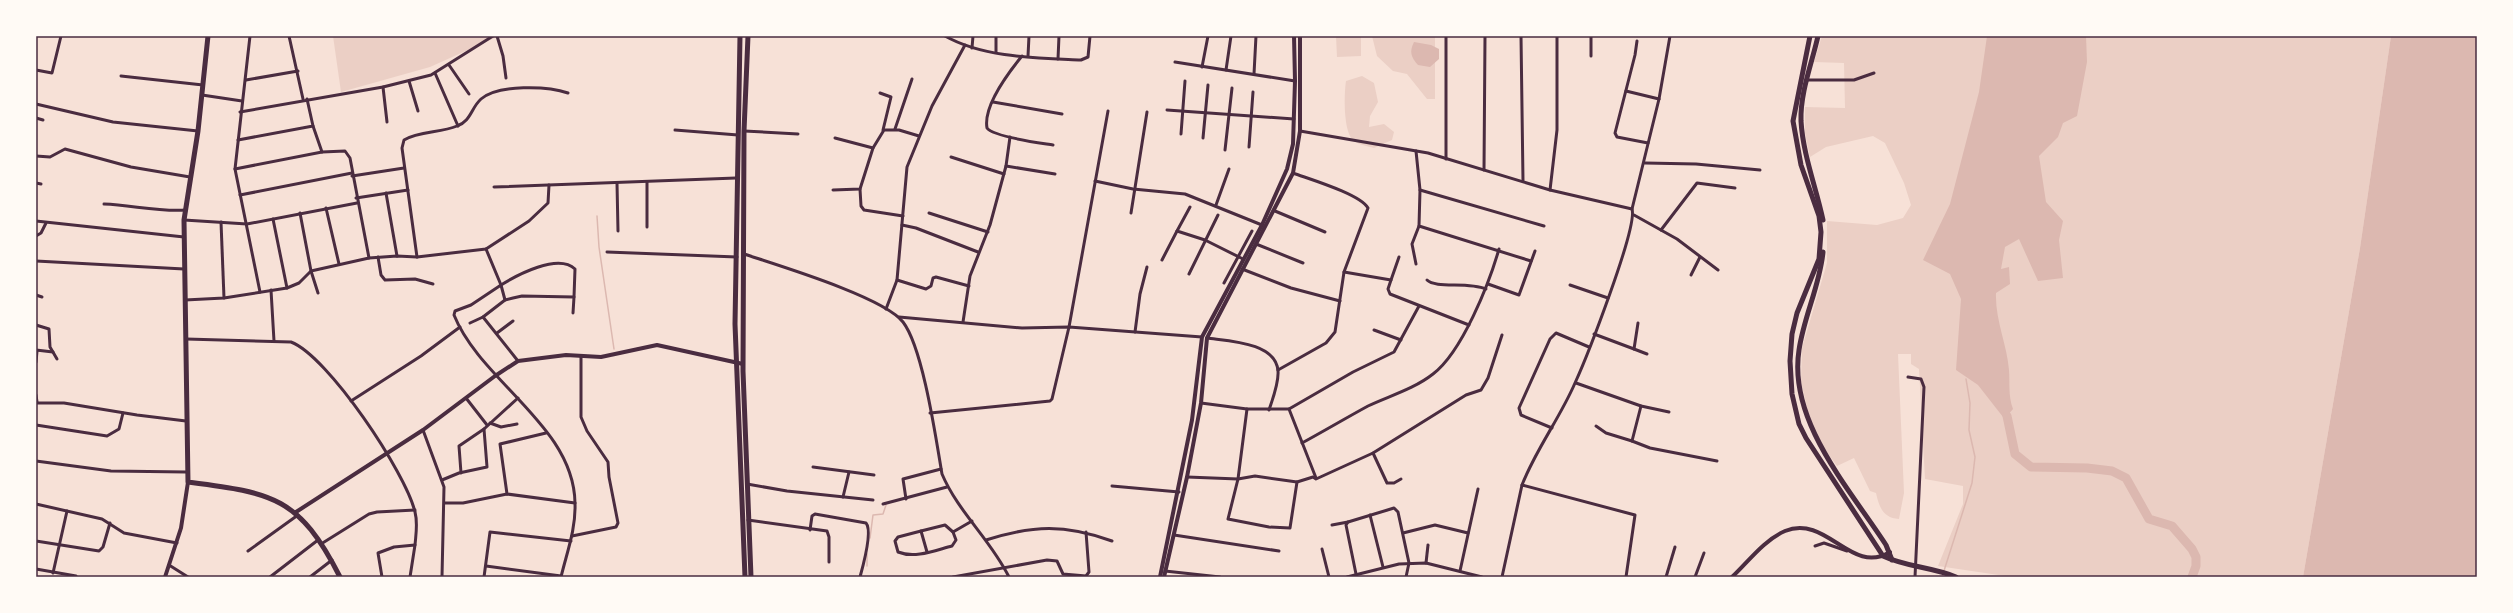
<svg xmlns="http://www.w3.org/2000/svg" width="2513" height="613" font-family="Poppins,sans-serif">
<rect width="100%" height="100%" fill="#f7e1d7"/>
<g fill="#ebcfc5">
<polygon points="333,36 499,36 430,67 341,92"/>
<polygon points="1336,36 1361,36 1361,56 1337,57"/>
<polygon points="1372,36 1435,36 1435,99 1427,99 1407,74 1393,71 1377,56"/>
<path d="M1822,36H2391L2360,248L2303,577H2012L1938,566L1963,504V486L1925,479L1919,369L1911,364V354H1898L1904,493L1899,519C1883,518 1879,507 1876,493L1870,491L1854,458L1837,466L1813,433L1801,382L1802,348L1827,263V221L1877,225L1903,218L1911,205L1904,183L1885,143L1873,136L1826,147L1810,157L1805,133V107L1845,108L1844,63L1814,62Z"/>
<path d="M1362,76L1374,83L1378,102L1370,116L1369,127L1384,124L1394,132L1392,140L1374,148C1368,146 1359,145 1354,141C1343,133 1344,94 1346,81Z"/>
</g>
<g fill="#dcb8b0">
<path d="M1987,36H2086L2087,62L2077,116L2063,123L2058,137L2039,156L2046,202L2063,221L2059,240L2063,278L2038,281L2019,239L2005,247L2001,269L2009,267L2010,284L1996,293C1995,320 2007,344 2009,370C2010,384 2008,395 2013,409L2007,416L2003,417L1978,385L1956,370L1961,299L1950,274L1923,260L1950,204L1979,92Z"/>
<polygon points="2391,36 2477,36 2477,577 2303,577 2360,248"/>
<path d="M1414,42L1431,45L1439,49V59L1430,67L1418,65C1411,57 1409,52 1414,42Z"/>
</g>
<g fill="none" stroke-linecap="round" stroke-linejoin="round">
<g stroke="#dcb8b0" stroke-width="1.5">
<polyline points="597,216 599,247 614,349"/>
<polyline points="870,538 873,515 883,514 886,505"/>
<polyline points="867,566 867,554"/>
<polyline points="1942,577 1972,483 1975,457 1969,430 1970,403 1966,379"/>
</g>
<polyline stroke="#dcb8b0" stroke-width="9" points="2007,416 2015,454 2031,467 2087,468 2112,471 2126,478 2149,519 2172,526 2192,549 2196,557 2196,566 2192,577"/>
<g stroke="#4a2c40" stroke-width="3">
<polyline points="250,36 235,169 260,292"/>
<polyline points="289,36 303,99"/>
<polyline points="497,36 503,56 506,78"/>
<path d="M945,36C984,58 1037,58 1081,60L1088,57L1090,36"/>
<polyline points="1446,36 1446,159"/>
<polyline points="1521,36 1523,181"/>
<polyline points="1637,41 1635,55 1615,133 1617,137 1648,143"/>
<polyline points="972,48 973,36"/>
<polyline points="996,52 996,36"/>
<path d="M1022,56C1009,72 983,106 987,128C993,137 1041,143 1053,145"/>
<polyline points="1028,56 1029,36"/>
<polyline points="1591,56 1591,36"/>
<polyline points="1058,59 1059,36"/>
<polyline points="1175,62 1295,81"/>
<polyline points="449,65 469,94"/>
<polyline points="1202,67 1208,36"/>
<polyline points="36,70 52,73 61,36"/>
<polyline points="1226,70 1231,36"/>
<polyline points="435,73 458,126"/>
<polyline points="1254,74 1256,36"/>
<polyline points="121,76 203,85"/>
<polyline points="246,80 298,71"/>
<polyline points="1808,80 1854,80 1874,73"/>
<polyline points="409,81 418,111"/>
<polyline points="383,87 387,122"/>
<polyline points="1626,91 1659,99"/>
<polyline points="880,93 891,97 883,130"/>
<polyline points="202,95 242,101"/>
<polyline points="993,102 1062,114"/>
<polyline points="36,104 113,122 198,131"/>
<polyline points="1167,110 1294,119"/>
<polyline points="240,112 383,87 431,75 493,36"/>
<polyline points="36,118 43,120"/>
<polyline points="313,126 322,152"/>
<polyline points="895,129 912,79"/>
<polyline points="675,130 738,135"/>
<polyline points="744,131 798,134"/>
<polyline points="1300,131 1428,153 1550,190 1632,209"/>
<polyline points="1181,134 1185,81"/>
<polyline points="835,138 873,148"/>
<polyline points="1203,138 1208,85"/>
<polyline points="238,140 313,126 307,99"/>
<polyline points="1249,147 1253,92"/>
<polyline points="1225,150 1232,88"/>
<polyline points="1416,151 1420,190 1419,226 1531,261"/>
<polyline points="36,156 50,157 65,149 131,167 190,177"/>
<polyline points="951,157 1004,174"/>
<polyline points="1645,163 1696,164 1760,170"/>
<polyline points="1006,166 1055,174"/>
<polyline points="235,169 322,152 345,151 350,158 369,258"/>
<polyline points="1484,170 1485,36"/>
<polyline points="352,176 404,168"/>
<polyline points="1095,181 1133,189 1185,194 1262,225"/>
<polyline points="647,182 647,227"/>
<polyline points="36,183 41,184"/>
<polyline points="617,183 618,231"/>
<polyline points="494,187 736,178"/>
<polyline points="860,189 861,206 864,210 903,216"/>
<polyline points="833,190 860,189 873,148 884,130 899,130 919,136"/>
<polyline points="1420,190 1544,226"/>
<polyline points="1550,190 1557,130 1557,36"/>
<polyline points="386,193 397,256"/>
<polyline points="240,195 352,173"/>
<polyline points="356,198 408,190"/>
<path d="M104,204C132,205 158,212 186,210"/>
<polyline points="1216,205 1229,169"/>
<polyline points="1190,207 1177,231 1205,240 1243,259"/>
<polyline points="326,208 339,264"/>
<polyline points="1275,211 1325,232"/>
<polyline points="300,213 311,271 318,293"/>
<polyline points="929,213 988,232"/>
<polyline points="1131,213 1147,112"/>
<polyline points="1634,215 1677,239 1718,270"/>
<polyline points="273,219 287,288"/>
<polyline points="184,220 247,224 357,203"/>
<polyline points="36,221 184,237"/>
<polyline points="221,222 224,298"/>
<polyline points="902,225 916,228 978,252"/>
<polyline points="1661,230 1697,183 1735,188"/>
<polyline points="36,236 41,233 46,223"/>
<polyline points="1256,244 1303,263"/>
<path d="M486,249L501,285L471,305L455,311L454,315C481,382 574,426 575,503C576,529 567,552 561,577"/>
<polyline points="607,252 737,257"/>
<path d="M744,254C777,265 884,297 903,322C923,348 936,439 942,474C958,512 991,540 1009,577"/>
<polyline points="378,257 381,275 385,280 415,279 433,284"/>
<path d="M417,257L402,148L404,140C419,131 441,133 457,126C471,121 471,108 481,99C498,84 548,86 568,93"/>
<polyline points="1162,260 1177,231"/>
<polyline points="36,261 184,269"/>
<polyline points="1416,264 1412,244 1419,226"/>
<polyline points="1242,269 1291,288 1340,301"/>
<polyline points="1344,272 1391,280 1388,289 1390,294 1469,325"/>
<polyline points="1189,274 1218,215"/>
<polyline points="1691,275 1700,257"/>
<polyline points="897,280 926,289 931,286 933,278 936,277 969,286"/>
<polyline points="1391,280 1399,257"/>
<path d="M1427,280C1436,289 1468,281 1486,289"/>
<polyline points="1224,283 1252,231"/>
<polyline points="1488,284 1519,295 1535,251"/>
<polyline points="1570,285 1608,298"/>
<polyline points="271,290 274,341"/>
<polyline points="36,295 42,297"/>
<polyline points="185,300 224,298 287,288 299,283 311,271 369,258 397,256 417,257 486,249 529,221 548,203 549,185"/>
<path d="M505,300L501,285C517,275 558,253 575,269L574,297"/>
<polyline points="886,309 897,280 907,167 932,106 965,45"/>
<polyline points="483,317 518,361"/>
<polyline points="899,317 1022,328 1069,327 1202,337"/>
<polyline points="963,322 970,276 990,225 1006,166 1010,137"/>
<polyline points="470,323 483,317 505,300 513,298 522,296 574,297 573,313"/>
<polyline points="36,325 49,329 50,347 57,359"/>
<polyline points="1374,330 1401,340"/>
<polyline points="1135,332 1140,294 1147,267"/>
<polyline points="497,333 513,321"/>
<polyline points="1594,334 1634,349 1638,323"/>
<path d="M1207,338C1227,341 1276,342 1278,371C1279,383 1273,398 1269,410"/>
<path d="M186,339L291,342C328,356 406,473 415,512C418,523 416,533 415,545"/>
<polyline points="1634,349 1647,354"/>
<polyline points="36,350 53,352"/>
<polyline points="36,362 37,351"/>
<path d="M1278,370L1326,343L1335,332L1344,272L1368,208C1360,194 1309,179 1293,173"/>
<polyline points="1908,377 1921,379 1924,387 1915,577"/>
<polyline points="1576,383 1641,406 1669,412"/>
<polyline points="36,395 37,402"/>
<polyline points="466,398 487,425"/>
<polyline points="351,401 421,356 460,327"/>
<polyline points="36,403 64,403 137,415 186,421"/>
<polyline points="1201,403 1247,409 1289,409 1316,478"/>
<polyline points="1247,409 1238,479 1228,519 1269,527 1290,528 1297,482"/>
<polyline points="1289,409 1353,372 1394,352 1419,306"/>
<polyline points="930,413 1050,401 1052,399 1069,327 1108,111"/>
<polyline points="490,423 501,427 517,424"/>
<polyline points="36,425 107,436 119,429 123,413"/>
<polyline points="1596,426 1606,433 1632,441 1641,406"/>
<polyline points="1552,428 1521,415 1519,408 1550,339 1556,333 1589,347"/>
<polyline points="423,430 444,487 442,577"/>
<polyline points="1632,441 1650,448 1717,461"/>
<path d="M1302,443C1324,431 1346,418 1368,406C1389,396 1414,389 1433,374C1462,352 1489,284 1499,249"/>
<polyline points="1373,453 1387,483 1394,483 1401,479"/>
<polyline points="36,461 111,471 186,472"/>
<polyline points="813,467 874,475"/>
<polyline points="461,473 459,446 484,429 518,398"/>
<polyline points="1187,477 1238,479 1255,476 1297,482 1313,477 1316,479 1373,453 1466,395 1481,390 1488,378 1502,335"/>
<polyline points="442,480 459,473 487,467 484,429"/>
<polyline points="747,484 787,491 873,500"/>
<path d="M1522,485C1536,449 1560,418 1575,383C1586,359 1638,227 1632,209L1659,99L1670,36"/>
<polyline points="1112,486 1179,492"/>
<polyline points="507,494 500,444 546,433"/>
<polyline points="843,497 849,472"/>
<polyline points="906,499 903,479 941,469"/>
<polyline points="445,503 463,503 507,494 575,503"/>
<polyline points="36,504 102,519 124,533 177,543"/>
<polyline points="883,504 947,487"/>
<polyline points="1370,515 1383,567"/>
<polyline points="748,520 827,531 829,537 829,562"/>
<polyline points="1332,525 1348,522"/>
<path d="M810,530L812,516L815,514L866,523C873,531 863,566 860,577"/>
<polyline points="921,531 945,525 953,532 972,521"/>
<polyline points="1403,533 1435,525 1468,533"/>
<polyline points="1174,535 1279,551"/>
<polyline points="572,536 616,527 618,523 609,477 608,462 587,431 581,417 581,357"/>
<path d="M986,540C1033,525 1065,524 1112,541"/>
<polyline points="36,541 99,551 103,547 110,523"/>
<polyline points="321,544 369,514 377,512 415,510"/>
<polyline points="1815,546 1824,543 1847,551"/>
<polyline points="1322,549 1329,577"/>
<polyline points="248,551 298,515"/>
<path d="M927,552L921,531L898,537L895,541L898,552C915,559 936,550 952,546L956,540L953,532"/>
<polyline points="1426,563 1428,545"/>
<polyline points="169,565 188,577"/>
<polyline points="486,566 561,576"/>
<polyline points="36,569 76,576"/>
<polyline points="1165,571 1220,577"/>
<polyline points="1460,571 1478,489"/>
<polyline points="53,573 67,511"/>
<polyline points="1356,574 1346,525 1348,522 1394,508 1398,512 1409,563 1406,577"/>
<polyline points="270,577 318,540"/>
<polyline points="310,577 332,560"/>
<polyline points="382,577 378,553 394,547 415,545 410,577"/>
<polyline points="484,577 490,532 571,541"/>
<polyline points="953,577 1047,560 1057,561 1063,574 1086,576 1089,572 1086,532"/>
<polyline points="1347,577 1399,564 1426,563 1482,577"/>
<polyline points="1502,577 1522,485 1635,515 1626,577"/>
<polyline points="1666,577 1675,547"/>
<polyline points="1695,577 1704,553"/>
</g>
<g stroke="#4a2c40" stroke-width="4">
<polyline points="296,512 423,430 495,376 518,361 566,355 601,357 657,345 743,364"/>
<polyline points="165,577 181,528 188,482"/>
<polyline points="1160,577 1192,420 1202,337 1262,225 1287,169 1293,144 1295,81 1294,36"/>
<polyline points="1164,577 1187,477 1201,403 1207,338 1293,173 1300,131 1300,36"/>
<path d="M1732,577C1748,562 1764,540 1785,531C1827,514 1851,576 1890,552"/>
</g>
<g stroke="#4a2c40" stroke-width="5">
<path d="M208,36L198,131L184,220L188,482C272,493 299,496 340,577"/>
<polyline points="740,36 735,324 745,577"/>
<polyline points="748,36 744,131 743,371 751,577"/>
<path d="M1810,36L1793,121L1801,165L1819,216L1821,232L1819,259L1797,313L1792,334L1790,361L1792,394L1799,424L1806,438L1883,556C1906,567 1932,567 1956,577"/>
<path d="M1818,36C1812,63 1800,93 1801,121C1803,155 1816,187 1823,220"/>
<path d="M1823,252C1820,285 1804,316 1799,350C1788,421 1849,488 1886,545L1892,560"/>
</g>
</g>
<rect width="2513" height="613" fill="none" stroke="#fffaf5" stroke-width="74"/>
<rect x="37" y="37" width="2439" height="539" fill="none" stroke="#4a2c40" stroke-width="1.5"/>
</svg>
